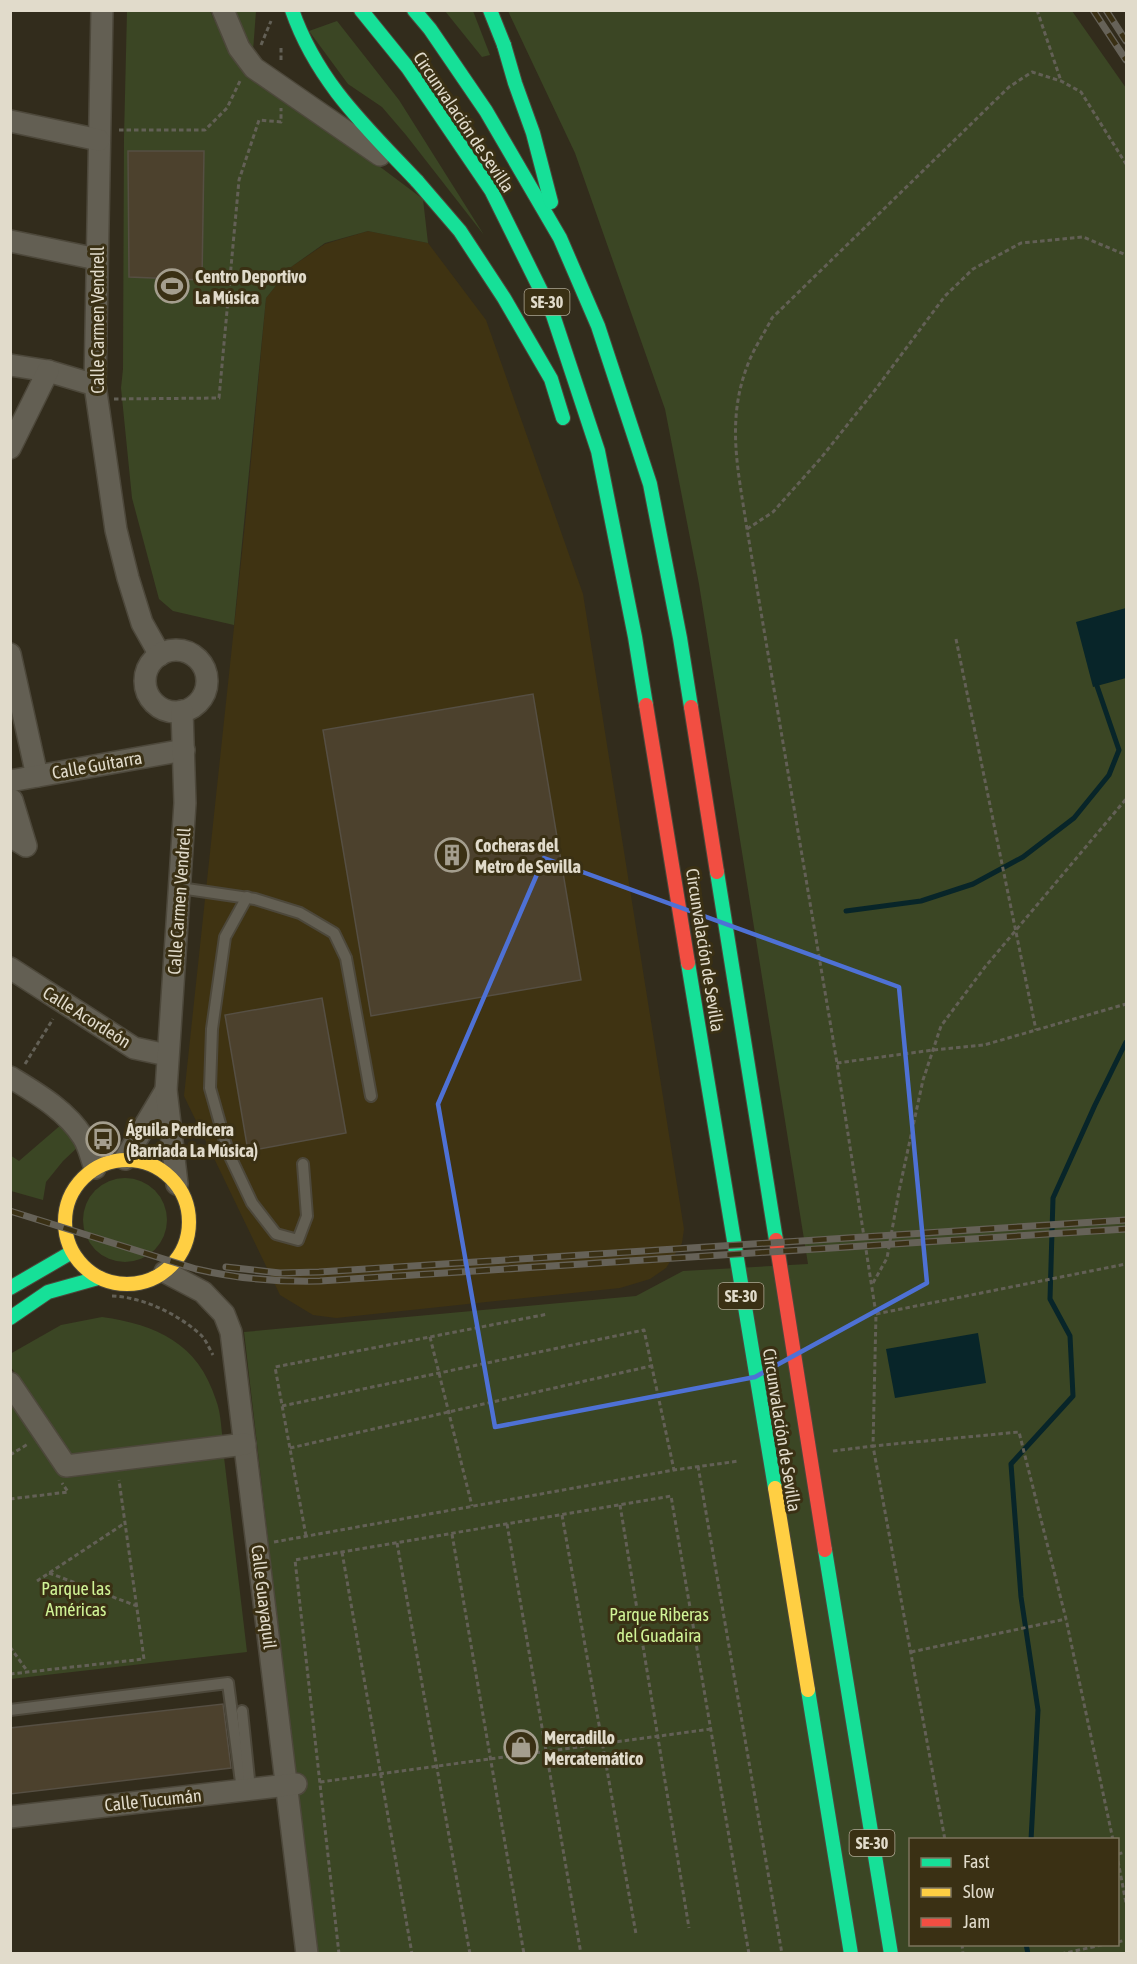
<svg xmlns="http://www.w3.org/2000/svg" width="1137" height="1964" font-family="'Asap Condensed',sans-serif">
<rect width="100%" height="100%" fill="#322c1c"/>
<polygon fill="#3f3312" points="368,231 428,243 486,320 583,594 684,1229 682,1243 666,1268 650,1279 620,1288 336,1318 313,1315 280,1295 184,1096 246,515 266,298 291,267 325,244"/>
<g fill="#3b4624" fill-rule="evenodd">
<polygon points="127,11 210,11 231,55 423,199 428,243 368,231 325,243 291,267 266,298 234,625 173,611 159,599 132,498 121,388 123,369 124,137"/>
<polygon points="235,11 256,11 253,51"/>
<polygon points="445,11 473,11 490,55 482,57"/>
<path d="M508,11H1072L1126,88V1953H316L244,1332L636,1296L683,1271L808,1264L699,584L665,409L575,153ZM910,1840H1118V1944H910Z"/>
<polygon points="337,21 399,100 484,235 406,135 382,107 348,84 309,31"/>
<polygon points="62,1124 80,1145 63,1161 46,1182 43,1200 11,1191 10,1155 19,1161"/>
<circle cx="125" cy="1220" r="42"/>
<path d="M102,1317C157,1325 198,1343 216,1400C221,1413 221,1428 223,1441L72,1457L11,1367L10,1354L61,1325Z"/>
<polygon points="10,1395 63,1476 224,1457 247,1652 11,1679"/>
</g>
<g fill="#082529">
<polygon points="1126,608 1126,678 1093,687 1076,622"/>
<polygon points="978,1333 986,1383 895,1398 886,1349"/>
</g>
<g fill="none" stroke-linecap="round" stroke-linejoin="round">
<g stroke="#082529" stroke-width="5">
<polyline points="846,911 921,901 973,884 1023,857 1074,818 1109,775 1119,750 1097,686"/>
<polyline points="1031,1840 1038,1710 1021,1597 1011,1464 1073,1396 1070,1336 1050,1299 1053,1198 1095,1105 1126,1042"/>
<polyline points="1026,1944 1028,1954"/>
</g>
</g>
<g fill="#4c412d" stroke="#564f43" stroke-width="1.5">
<polygon points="128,151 204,151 202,280 129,277"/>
<polygon points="533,694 581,980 371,1016 323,730"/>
<polygon points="322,998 346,1133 248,1151 225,1015"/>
<polygon points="223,1704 231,1768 10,1794 10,1728"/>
</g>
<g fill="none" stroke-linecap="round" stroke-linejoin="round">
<g stroke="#4d483b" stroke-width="14">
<g id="lane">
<polyline points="180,888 255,899 300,913 334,933 346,958 371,1096"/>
<polyline points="247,897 225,937 212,1029 210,1088 228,1152 252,1203 276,1234 298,1240 307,1216 303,1164"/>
<polyline points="10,1710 228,1683 242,1790"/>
<polyline points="242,1711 250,1789"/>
</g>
</g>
<g stroke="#4d483b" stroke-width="24">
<g id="street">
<polyline points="102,10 95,385 116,530 128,578 142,623 160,655"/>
<polyline points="223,10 239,48 254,68 380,155"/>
<polyline points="10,121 99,140"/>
<polyline points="10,241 97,259"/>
<polyline points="10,365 48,371 95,385"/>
<polyline points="10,448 48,371"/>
<circle cx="176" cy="681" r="31"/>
<polyline points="10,654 37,776"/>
<polyline points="10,781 184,750"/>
<polyline points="10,836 26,846 12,800"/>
<polyline points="10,968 134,1048 167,1055"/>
<path d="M10,1077C36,1093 66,1110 83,1137C89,1146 91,1158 95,1168"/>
<polyline points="125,1159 166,1090"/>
<polyline points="177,1184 166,1090 185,803 182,711"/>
<polyline points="165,1272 203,1292 224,1314 231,1332 307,1954"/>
<polyline points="10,1383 66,1466 245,1444"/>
<polyline points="10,1817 296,1784"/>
</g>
</g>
<g stroke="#4d483b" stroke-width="16">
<g id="fast">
<path d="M292,10C317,82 366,127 417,181"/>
<polyline points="361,10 408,68 491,190 553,315 598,451 635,637 646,705"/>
<polyline points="414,10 430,29 486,111 560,238 598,326 650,484 680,638 691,707"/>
<polyline points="490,10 504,45"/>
<polyline points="504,45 515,83 533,133 551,202"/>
<polyline points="417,181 460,231 504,298 551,379 563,418"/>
<polyline points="717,872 776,1240"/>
<polyline points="688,963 775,1488"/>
<polyline points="10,1288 72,1252"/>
<polyline points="10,1318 48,1292 98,1278"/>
<polyline points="825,1550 891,1954"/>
<polyline points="808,1690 851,1954"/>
</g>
</g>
<g stroke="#4d483b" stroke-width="16">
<g id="slow">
<circle cx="127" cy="1222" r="62"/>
<polyline points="775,1488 808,1690"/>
</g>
</g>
<g stroke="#4d483b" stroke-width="16">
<g id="jam">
<polyline points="646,705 688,963"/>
<polyline points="691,707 717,872"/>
<polyline points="776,1240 825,1550"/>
</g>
</g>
<g stroke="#636056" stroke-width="3" stroke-dasharray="4.5 3" stroke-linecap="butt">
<polyline points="1037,10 1061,81"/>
<polyline points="261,45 271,21"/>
<polyline points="281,48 281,63"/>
<polyline points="119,130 205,130 227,108 240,81"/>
<polyline points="114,399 219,398 239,180 259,120 281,122 281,108"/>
<polyline points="747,529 773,512 821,458 875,390 945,296 973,269 1021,243 1083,237 1126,255"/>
<polyline points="956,639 1036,1030"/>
<polyline points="837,1063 933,1050 984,1045 1126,1004"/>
<polyline points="25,1064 53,1019"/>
<polyline points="873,1283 887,1258 899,1191 923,1080 941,1026 985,967 1126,799"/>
<path d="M112,1296C143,1297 178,1314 201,1335C206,1340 209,1348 213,1355"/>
<polyline points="876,1314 1126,1264"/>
<polyline points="430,1337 472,1506"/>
<polyline points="282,1406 644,1330 674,1470"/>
<polyline points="290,1448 651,1366"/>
<polyline points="833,1451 873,1446 945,1840"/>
<polyline points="10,1455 28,1444"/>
<polyline points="698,1466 782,1954"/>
<polyline points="10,1499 68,1492 62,1483"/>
<polyline points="620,1505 689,1928"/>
<polyline points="562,1515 636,1934"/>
<polyline points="507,1524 581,1954"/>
<polyline points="452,1534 524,1954"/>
<polyline points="306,1536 275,1367 548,1314"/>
<polyline points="274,1542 674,1470 739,1461"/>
<polyline points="397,1543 470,1954"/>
<polyline points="342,1552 412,1954"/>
<polyline points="49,1573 137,1606"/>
<polyline points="37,1581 125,1523"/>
<polyline points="10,1647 28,1672"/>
<polyline points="911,1652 1066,1619"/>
<polyline points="10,1674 144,1659 119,1480"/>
<polyline points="320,1782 711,1729"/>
<path d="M1113,1840L1066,1619L1019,1432L873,1446L876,1314L837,1063L747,529C738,469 725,418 750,359C756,345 765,332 772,318L1009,87L1032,72L1061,81L1081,92L1126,164"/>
<polyline points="1118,1854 1126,1852"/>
<polyline points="1118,1861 1126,1903"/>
<polyline points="1118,1942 1126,1940"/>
<polyline points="962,1944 963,1954"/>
<polyline points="339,1954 295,1560 671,1496 749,1954"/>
<polyline points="1061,1954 1106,1944"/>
</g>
<use href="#lane" stroke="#635f53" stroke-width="10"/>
<use href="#street" stroke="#635f53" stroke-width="21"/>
<use href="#fast" stroke="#16e098" stroke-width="14"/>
<use href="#slow" stroke="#ffcf43" stroke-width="14"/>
<use href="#jam" stroke="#f24e42" stroke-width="14"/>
<g stroke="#666258" stroke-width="7">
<g id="rail">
<polyline points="1093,10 1126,60"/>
<polyline points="1106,10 1126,41"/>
<path d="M10,1211L196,1269C238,1279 277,1282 320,1281L1126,1229"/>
<polyline points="226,1267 280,1273 319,1272 1126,1220"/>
</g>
</g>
<use href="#rail" stroke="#3a3014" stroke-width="4.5" stroke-dasharray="14" stroke-linecap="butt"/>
</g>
<path fill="none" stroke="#4e71d5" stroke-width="4.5" stroke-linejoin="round" d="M544,858L899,987L927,1283L755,1377L495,1427L438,1104Z"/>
<defs>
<g id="stadium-ring" transform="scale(1.725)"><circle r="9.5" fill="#3a3014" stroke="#a49e8e" stroke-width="1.5"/><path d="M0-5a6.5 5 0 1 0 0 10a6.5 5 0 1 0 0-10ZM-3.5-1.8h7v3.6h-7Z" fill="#a49e8e"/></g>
<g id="building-ring" transform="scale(1.725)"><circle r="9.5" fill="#3a3014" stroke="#a49e8e" stroke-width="1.5"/><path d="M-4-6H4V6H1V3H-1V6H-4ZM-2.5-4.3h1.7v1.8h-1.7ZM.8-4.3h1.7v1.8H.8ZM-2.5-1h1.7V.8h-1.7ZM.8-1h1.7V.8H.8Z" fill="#a49e8e"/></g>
<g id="bus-ring" transform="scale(1.725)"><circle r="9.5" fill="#3a3014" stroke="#a49e8e" stroke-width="1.5"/><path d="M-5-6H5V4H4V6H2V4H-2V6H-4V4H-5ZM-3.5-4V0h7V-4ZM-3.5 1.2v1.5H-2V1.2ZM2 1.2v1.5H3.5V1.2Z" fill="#a49e8e"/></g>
<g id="shop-ring" transform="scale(1.725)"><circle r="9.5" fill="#3a3014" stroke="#a49e8e" stroke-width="1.5"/><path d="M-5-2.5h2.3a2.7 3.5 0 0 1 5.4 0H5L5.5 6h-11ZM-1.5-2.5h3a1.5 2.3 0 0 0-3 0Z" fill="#a49e8e"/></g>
</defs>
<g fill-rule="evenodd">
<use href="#stadium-ring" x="172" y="286"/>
<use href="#building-ring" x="452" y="855"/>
<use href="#bus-ring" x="103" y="1139"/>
<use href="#shop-ring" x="521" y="1747"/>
</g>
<g text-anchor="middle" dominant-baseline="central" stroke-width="6" stroke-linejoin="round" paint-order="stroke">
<g fill="#3a3014" stroke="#afa894" stroke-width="1.5">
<rect x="524.5" y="289" width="45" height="26" rx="4.5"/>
<rect x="718.5" y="1283" width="45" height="26" rx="4.5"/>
<rect x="849.5" y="1830" width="45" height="26" rx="4.5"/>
</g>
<g font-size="16" font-weight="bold" fill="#e1dbcb">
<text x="547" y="302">SE-30</text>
<text x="741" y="1296">SE-30</text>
<text x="872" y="1843">SE-30</text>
</g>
<g font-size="18" fill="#e1dbcb" stroke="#3a3014">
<text transform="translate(464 122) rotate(56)">Circunvalación de Sevilla</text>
<text transform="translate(97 320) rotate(-90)">Calle Carmen Vendrell</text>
<text transform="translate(97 765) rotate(-10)">Calle Guitarra</text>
<text transform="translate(179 901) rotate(-86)">Calle Carmen Vendrell</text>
<text transform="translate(705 950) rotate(81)">Circunvalación de Sevilla</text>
<text transform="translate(87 1017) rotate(32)">Calle Acordeón</text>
<text transform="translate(782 1430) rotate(81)">Circunvalación de Sevilla</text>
<text transform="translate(264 1597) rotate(83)">Calle Guayaquil</text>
<text transform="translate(153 1800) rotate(-6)">Calle Tucumán</text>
</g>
<g font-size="18" font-weight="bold" fill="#e1dbcb" stroke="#3a3014" text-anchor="start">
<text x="195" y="276">Centro Deportivo<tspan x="195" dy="21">La Música</tspan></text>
<text x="475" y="845">Cocheras del<tspan x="475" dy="21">Metro de Sevilla</tspan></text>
<text x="126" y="1129">Águila Perdicera<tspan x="126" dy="21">(Barriada La Música)</tspan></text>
<text x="544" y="1737">Mercadillo<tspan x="544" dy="21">Mercatemático</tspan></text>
</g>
<g font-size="18" fill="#d0f396" stroke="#3a3014">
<text x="76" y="1588">Parque las<tspan x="76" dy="21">Américas</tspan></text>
<text x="659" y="1614">Parque Riberas<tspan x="659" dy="21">del Guadaira</tspan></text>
</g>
</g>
<rect width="1137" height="1964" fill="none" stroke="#e1dbcb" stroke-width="24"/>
<rect x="909" y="1838" width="210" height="108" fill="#3a3014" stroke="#7d745d" stroke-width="1.5"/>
<rect x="921" y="1858" width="30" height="9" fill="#16e098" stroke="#7d745d" stroke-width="1.5"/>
<text x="963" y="1868" font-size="18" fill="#e1dbcb">Fast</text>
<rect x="921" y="1888" width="30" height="9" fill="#ffcf43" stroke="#7d745d" stroke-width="1.5"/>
<text x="963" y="1898" font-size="18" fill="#e1dbcb">Slow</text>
<rect x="921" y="1918" width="30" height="9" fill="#f24e42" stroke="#7d745d" stroke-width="1.5"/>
<text x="963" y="1928" font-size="18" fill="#e1dbcb">Jam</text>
</svg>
